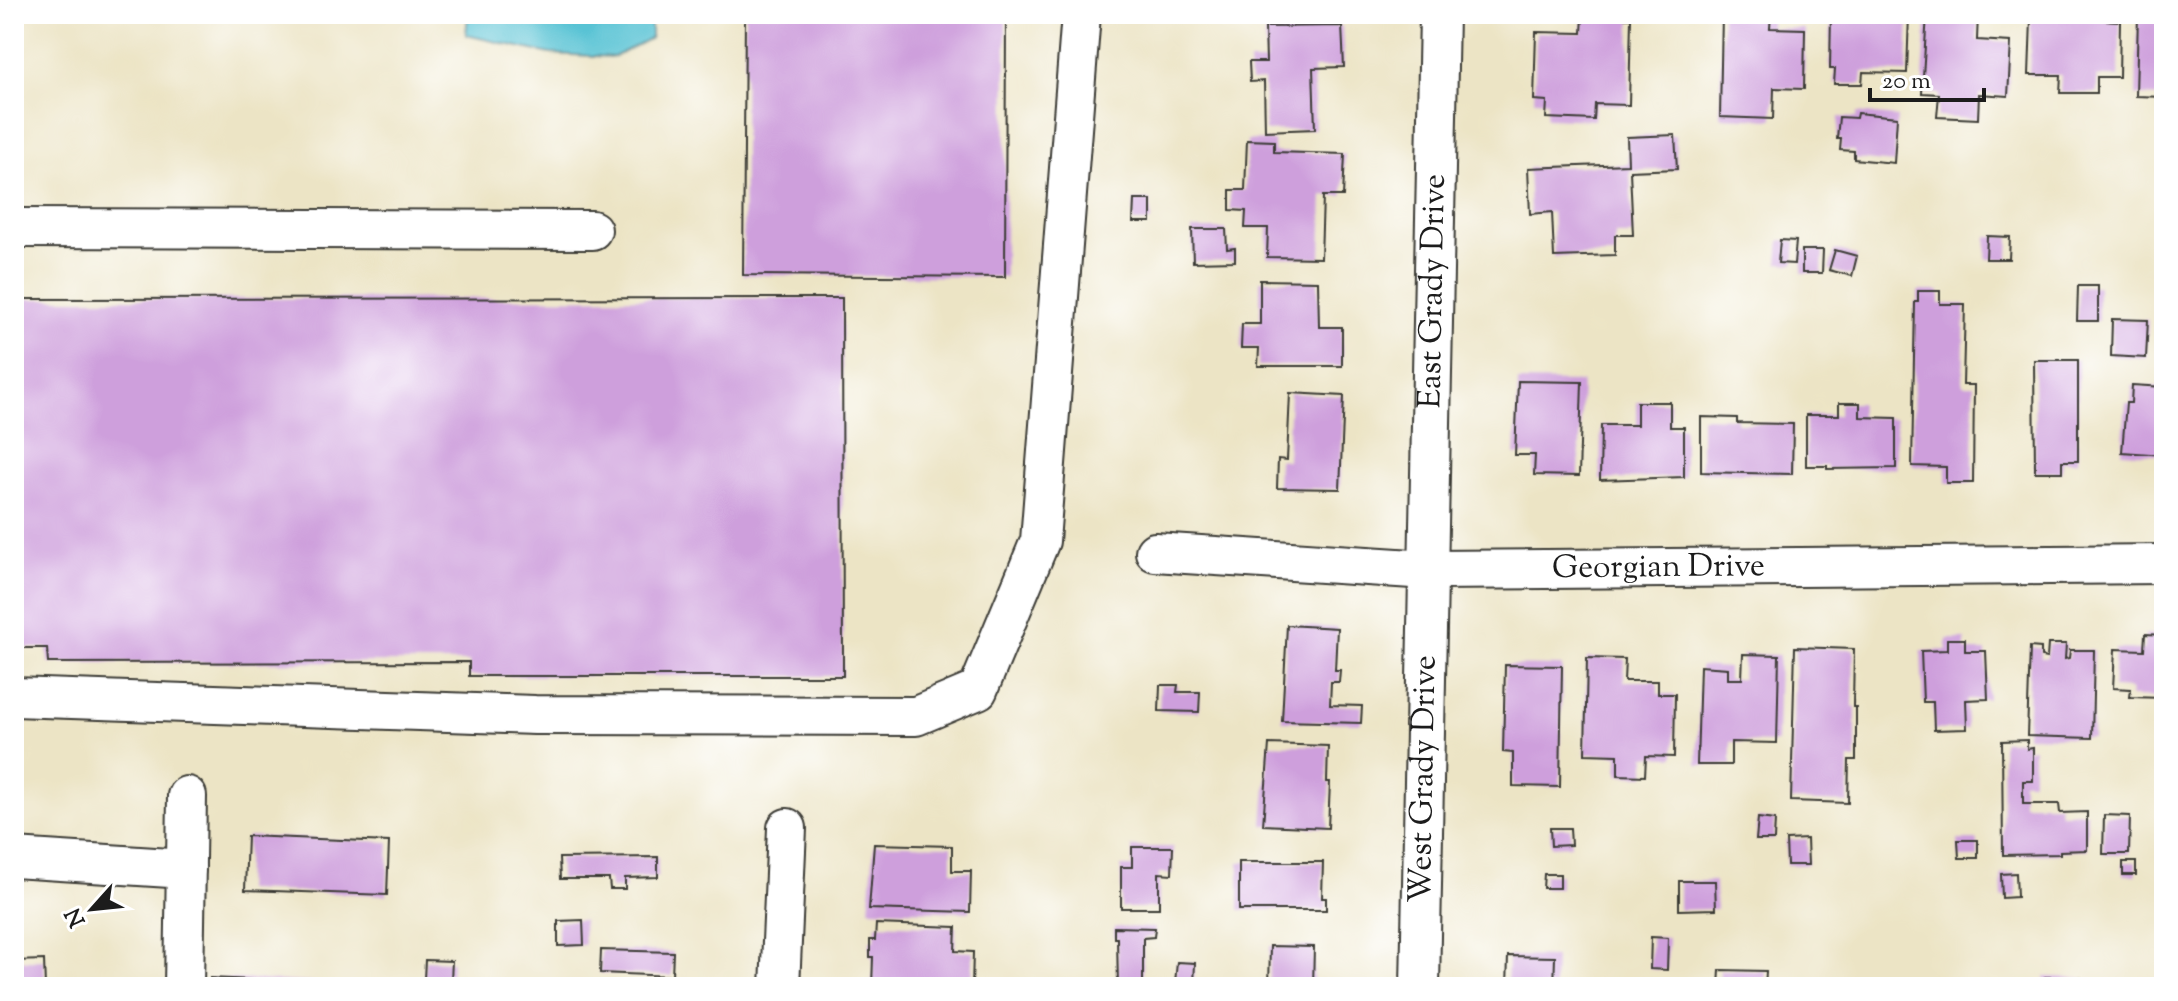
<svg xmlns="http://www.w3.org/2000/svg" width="2178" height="1001" font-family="'Sorts Mill Goudy',serif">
<rect width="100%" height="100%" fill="#fff"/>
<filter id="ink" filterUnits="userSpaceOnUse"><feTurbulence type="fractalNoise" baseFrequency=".0125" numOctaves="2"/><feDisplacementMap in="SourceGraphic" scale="16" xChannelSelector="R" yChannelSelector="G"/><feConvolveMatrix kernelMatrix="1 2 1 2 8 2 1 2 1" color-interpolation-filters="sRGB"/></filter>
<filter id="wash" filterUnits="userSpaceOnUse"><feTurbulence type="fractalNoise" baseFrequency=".006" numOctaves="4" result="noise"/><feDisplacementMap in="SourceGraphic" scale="32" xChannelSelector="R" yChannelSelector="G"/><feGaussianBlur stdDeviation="1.8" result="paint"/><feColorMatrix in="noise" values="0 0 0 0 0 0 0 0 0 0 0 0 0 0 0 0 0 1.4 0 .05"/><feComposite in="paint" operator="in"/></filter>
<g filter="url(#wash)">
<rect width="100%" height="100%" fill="#ece4c5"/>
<polygon fill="#59c3d4" stroke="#3a7078" stroke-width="2" points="468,14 651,14 651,38 614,57 550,54 466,35"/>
<g id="blocks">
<g fill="#ce9fdc">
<polygon points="745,14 1006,14 1005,277 743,275"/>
<polygon points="1722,14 1771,14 1770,28 1805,29 1804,89 1774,88 1773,119 1720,117"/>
<polygon points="1831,14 1909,14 1907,73 1863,72 1862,84 1834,84 1835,69 1830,69"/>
<polygon points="1927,14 1978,14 1977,40 2011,42 2008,96 1979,94 1978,119 1937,117 1939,94 1922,93"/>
<polygon points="2071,14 2103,14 2103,20 2120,21 2119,77 2097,77 2097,93 2060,93 2061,75 2029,75 2031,19 2057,19 2057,16"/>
<polygon points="2138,14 2164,15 2164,97 2136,96"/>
<polygon points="1583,16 1631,18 1629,105 1595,104 1594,120 1546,118 1547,101 1534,100 1536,32 1582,33"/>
<polygon points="1342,26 1344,67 1313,68 1315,129 1265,131 1264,81 1250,82 1249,62 1266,62 1265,27"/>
<polygon points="1857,113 1897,117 1894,163 1854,159 1854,151 1840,150 1841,139 1837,139 1839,117 1856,118"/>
<polygon points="1675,135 1677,169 1630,171 1633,235 1615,235 1615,255 1554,257 1552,212 1530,214 1528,168 1628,164 1627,137"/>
<polygon points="1247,140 1274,141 1274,152 1345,154 1343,196 1323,196 1321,258 1267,257 1268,228 1245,228 1246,211 1230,210 1230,190 1245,190"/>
<polygon points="1134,200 1151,200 1151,222 1133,222"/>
<polygon points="1192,229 1226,229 1227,249 1235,248 1235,261 1193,262"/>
<polygon points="1987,236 2010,237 2009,259 1986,259"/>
<polygon points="1780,240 1796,241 1794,264 1778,263"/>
<polygon points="1802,250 1823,250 1822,273 1802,273"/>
<polygon points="1835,250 1857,256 1852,276 1829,270"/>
<polygon points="1260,280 1318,281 1319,327 1342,327 1342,366 1258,366 1259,348 1241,348 1242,324 1260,324"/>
<polygon points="2078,286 2098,286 2098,321 2077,321"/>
<polygon points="1918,291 1940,291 1940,304 1965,304 1963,385 1974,385 1973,483 1946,483 1946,467 1912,466 1915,302 1918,302"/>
<polygon points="842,298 843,676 469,676 469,662 48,663 47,648 14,648 14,299"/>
<polygon points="2112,319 2148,320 2146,358 2111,356"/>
<polygon points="2034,360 2078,360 2078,461 2062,461 2062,472 2035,472"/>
<polygon points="1518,381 1582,382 1579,476 1534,475 1535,455 1515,455"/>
<polygon points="2132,385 2164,387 2164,455 2122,452 2126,403 2131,403"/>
<polygon points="1290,393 1344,396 1340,489 1277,488 1278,459 1287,460"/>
<polygon points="1637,402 1670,402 1670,427 1684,427 1684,477 1600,480 1601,425 1637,425"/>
<polygon points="1839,403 1860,403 1860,417 1896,418 1896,468 1827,469 1827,466 1806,466 1806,415 1839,415"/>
<polygon points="1701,417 1737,418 1737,423 1793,424 1792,474 1701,472"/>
<polygon points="1287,625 1337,628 1335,670 1340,670 1339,682 1331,682 1330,705 1362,706 1361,723 1282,721"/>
<polygon points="2145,634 2164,635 2164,698 2130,697 2131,689 2113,688 2115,649 2144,650"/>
<polygon points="1947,639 1965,639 1965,651 1986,651 1988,699 1966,700 1967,729 1934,730 1933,702 1923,702 1921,651 1947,650"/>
<polygon points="2048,644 2066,644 2065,659 2069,658 2070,650 2094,650 2092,738 2027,736 2030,647 2041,648 2041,657 2047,658"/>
<polygon points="1795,647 1854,649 1853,707 1856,707 1856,760 1849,760 1848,803 1791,801"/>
<polygon points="1743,654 1779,655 1777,743 1731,742 1731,765 1697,765 1700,666 1728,668 1728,679 1742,679"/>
<polygon points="1587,658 1625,659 1624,681 1658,681 1658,694 1675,694 1674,757 1646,756 1645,776 1618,775 1618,755 1585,754"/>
<polygon points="1505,665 1562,666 1560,787 1513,786 1513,753 1503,752"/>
<polygon points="1160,685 1178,685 1177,692 1200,692 1199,712 1159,711"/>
<polygon points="2027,740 2027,749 2033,748 2033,781 2023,781 2023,804 2059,804 2060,813 2087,812 2087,850 2060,851 2060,854 2003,855 2002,741"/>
<polygon points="1269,744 1328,746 1327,782 1330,782 1328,828 1263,825"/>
<polygon points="2104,815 2130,816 2129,854 2103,854"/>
<polygon points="1758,818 1775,820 1774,840 1756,840"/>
<polygon points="1550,828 1570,828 1571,845 1551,846"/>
<polygon points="247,836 389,842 387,895 245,890"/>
<polygon points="1807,839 1808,865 1787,865 1786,840"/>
<polygon points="1958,840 1978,840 1978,858 1959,858"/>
<polygon points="874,844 952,846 952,871 971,871 970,912 869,909"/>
<polygon points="1132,847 1173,847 1172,874 1159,873 1159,908 1121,908 1121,867 1132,867"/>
<polygon points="658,857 658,877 625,878 625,889 610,889 609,879 560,879 559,858"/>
<polygon points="1239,862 1323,862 1322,898 1326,898 1326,910 1239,910"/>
<rect x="2123" y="862" width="13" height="13"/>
<polygon points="2016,873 2017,897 2002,898 2001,874"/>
<polygon points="1544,874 1560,874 1560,888 1543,888"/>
<polygon points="1679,881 1715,881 1716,909 1679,910"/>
<polygon points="583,920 584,945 558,946 558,921"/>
<polygon points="876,924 956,927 955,951 973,952 972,987 872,987 873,957 870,957 870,940 875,940"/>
<polygon points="1114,927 1155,928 1154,937 1143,938 1143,987 1118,987 1117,938 1114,938"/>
<polygon points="1651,937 1668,938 1667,970 1650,969"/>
<polygon points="1270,946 1314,947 1313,987 1269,987"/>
<polygon points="601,950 673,952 672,976 600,973"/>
<polygon points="1508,956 1555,957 1554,987 1507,987"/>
<polygon points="44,960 45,987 14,987 14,961"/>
<polygon points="425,960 452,961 451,980 424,979"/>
<polygon points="1177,962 1195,963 1194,984 1175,983"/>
<polygon points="1720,970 1766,971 1765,987 1719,987"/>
<polygon points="2045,977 2083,978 2083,987 2044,987"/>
<polygon points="210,978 370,985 370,987 210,987"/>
</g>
</g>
</g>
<g filter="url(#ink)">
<use href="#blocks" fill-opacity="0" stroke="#3b3a35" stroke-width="2"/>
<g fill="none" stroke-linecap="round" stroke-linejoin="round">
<g stroke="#3b3a35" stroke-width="42">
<g id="minor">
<polyline points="14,228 592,230"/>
<path id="s1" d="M1155,552L1428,570L2164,564"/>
<polyline points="14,697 535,715 916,716 978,690 1040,541 1081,14"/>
<polyline points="14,858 186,869"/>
<polyline points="184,987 187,796"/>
<polyline points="780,987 787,828"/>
<path id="s2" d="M1420,987L1439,14"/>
</g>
</g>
<use href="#minor" stroke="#fff" stroke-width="38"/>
</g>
</g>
<g text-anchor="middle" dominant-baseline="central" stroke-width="7" stroke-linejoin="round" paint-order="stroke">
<g font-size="32" fill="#1c1c1c" stroke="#fff">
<text stroke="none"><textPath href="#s2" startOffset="696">East Grady Drive</textPath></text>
<text stroke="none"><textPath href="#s1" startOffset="504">Georgian Drive</textPath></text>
<text stroke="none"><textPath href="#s2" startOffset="208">West Grady Drive</textPath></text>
</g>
</g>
<rect width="2178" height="1001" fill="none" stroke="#fff" stroke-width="48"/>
<g transform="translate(92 909) rotate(243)" stroke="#ffffff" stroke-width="6" paint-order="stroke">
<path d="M0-6L14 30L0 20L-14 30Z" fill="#1c1c1c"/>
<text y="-12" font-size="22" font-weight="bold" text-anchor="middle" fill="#1c1c1c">N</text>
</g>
<path d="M1870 88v12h114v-12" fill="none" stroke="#1c1c1c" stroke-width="4"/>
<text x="1882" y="88" font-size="24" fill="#1c1c1c" stroke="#ffffff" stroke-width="6" paint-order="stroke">20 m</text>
</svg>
